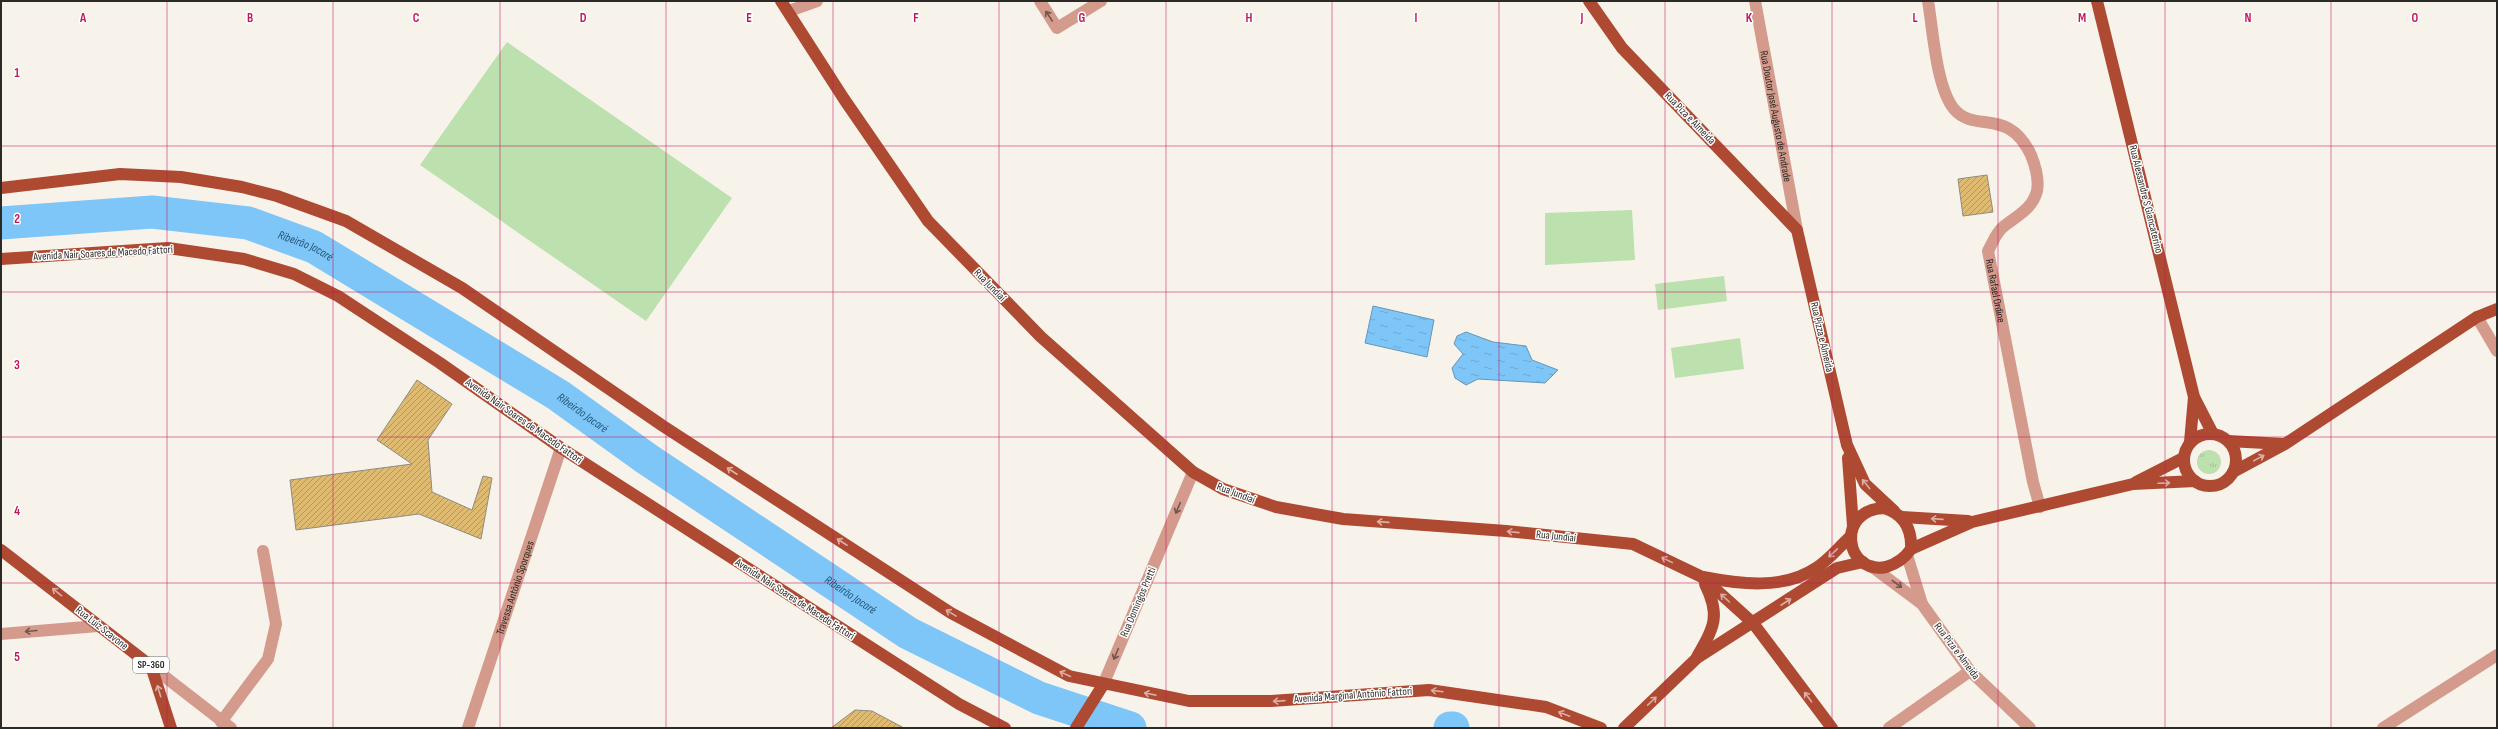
<svg xmlns="http://www.w3.org/2000/svg" width="2498" height="729" font-family="'Sofia Sans Condensed',sans-serif">
<defs>
<pattern id="grass-tufts" width="24" height="20" patternUnits="userSpaceOnUse"><rect width="24" height="20" fill="#bce0ae"/><path d="M3 7l-1-3M5 7V3M7 7l1-3M15 17l-1-3M17 17v-4M19 17l1-3" fill="none" stroke="#a2c096"/></pattern>
<pattern id="water-ripples" width="26" height="14" patternUnits="userSpaceOnUse"><rect width="26" height="14" fill="#7ec5f8"/><path d="M2 4q2-2 4 0t4 0M15 11q2-2 4 0t4 0" fill="none" stroke="#6da9d5"/></pattern>
<pattern id="building-hatch" width="6" height="6" patternUnits="userSpaceOnUse"><rect width="6" height="6" fill="#dfba71"/><path d="M-1 1l2-2M0 6l6-6M5 7l2-2" fill="none" stroke="#b5975d"/></pattern>
</defs>
<rect width="100%" height="100%" fill="#f8f3ea"/>
<circle fill="url(#grass-tufts)" cx="2209" cy="462" r="12"/>
<g fill="#bce0ae">
<polygon points="507,42 732,198 646,321 420,165"/>
<polygon points="1632,210 1635,260 1545,265 1545,213"/>
<polygon points="1724,276 1727,301 1658,310 1655,284"/>
<polygon points="1740,338 1744,369 1675,378 1671,348"/>
</g>
<g fill="url(#water-ripples)" stroke="#6596b9">
<polygon points="1373,306 1434,320 1427,357 1365,343"/>
<polygon points="1466,332 1493,342 1526,346 1532,360 1558,370 1545,383 1478,379 1466,385 1455,378 1452,368 1463,354 1454,344 1457,336"/>
</g>
<g fill="none" stroke-linecap="round" stroke-linejoin="round">
<g stroke="#7ec5f8" stroke-width="33">
<path id="s1" d="M1,223L152,212L248,223L314,247L558,395L647,459L908,633L1039,698L1130,728"/>
<polyline points="1450,728 1453,728"/>
</g>
</g>
<g fill="url(#building-hatch)" stroke="#8f8b83">
<polygon points="1987,175 1993,212 1963,216 1958,179"/>
<polygon points="417,380 452,404 428,440 432,492 472,510 483,476 492,478 481,539 419,514 296,530 290,480 412,464 377,440"/>
<polygon points="855,710 872,711 904,728 831,728"/>
</g>
<g fill="none" stroke-linecap="round" stroke-linejoin="round">
<g stroke="#d49a8c" stroke-width="12">
<polyline points="1040,1 1057,28 1101,1"/>
<path id="s2" d="M1755,1L1797,230"/>
<path id="s3" d="M1928,1C1933,30 1936,87 1954,109C1975,134 2008,106 2031,155C2035,165 2039,180 2037,191C2032,210 2016,216 2002,228C1996,233 1992,244 1988,251L2033,482L2040,507"/>
<polyline points="789,11 817,1"/>
<polyline points="2477,317 2497,351"/>
<polyline points="1907,555 1922,604"/>
<polyline points="1871,566 1922,604 1970,671 2030,728"/>
<polyline points="1,634 98,626"/>
<polyline points="151,666 231,728"/>
<polyline points="1103,685 1193,472"/>
<polyline points="221,722 268,659 276,624 263,551"/>
<path id="s4" d="M468,728L561,448"/>
<polyline points="1889,728 1970,671"/>
<polyline points="2383,728 2497,655"/>
</g>
<g stroke="#ae4932" stroke-width="12">
<polyline points="781,1 844,99 928,221 1041,337 1193,472 1223,489 1276,507 1343,519 1506,531 1633,544 1702,577 1753,623 1832,728"/>
<polyline points="1589,1 1622,48 1797,230 1847,445 1865,484 1894,511"/>
<polyline points="2097,1 2194,397 2213,434"/>
<polyline points="1,188 120,174 181,177 242,187 277,196 346,221 462,288 663,426 951,613 1069,676 1189,701 1271,701 1429,690 1546,707 1601,728"/>
<polyline points="1,259 168,248 244,259 294,274 338,296 440,363 561,448 959,704 1005,728"/>
<circle cx="2210" cy="460" r="26"/>
<polyline points="2228,441 2284,444"/>
<polyline points="2190,442 2194,397"/>
<polyline points="1848,458 1853,526"/>
<polyline points="2233,472 2285,444 2477,317 2497,309"/>
<polyline points="2136,482 2183,458"/>
<path d="M1884,508C1904,514 1912,529 1911,549C1905,558 1896,564 1886,567C1845,575 1835,510 1884,508Z"/>
<polyline points="1902,517 1968,521"/>
<polyline points="1911,549 1972,522 2133,484 2195,481"/>
<polyline points="1,550 151,666 171,728"/>
<path d="M1703,577C1739,584 1784,590 1816,568C1829,560 1839,547 1850,537"/>
<path d="M1697,657C1714,627 1721,616 1705,584"/>
<polyline points="1076,728 1103,685"/>
<polyline points="1624,728 1697,658 1837,568 1863,562"/>
</g>
</g>
<defs><path id="oneway-shaft" d="M-6 0H5M1.5-3L5.5 0L1.5 3" fill="none" stroke-width="1.6" stroke-linecap="round" stroke-linejoin="round"/></defs>
<g stroke="#6f574f">
<use href="#oneway-shaft" transform="translate(1049 16) rotate(-123)"/>
<use href="#oneway-shaft" transform="translate(1178 508) rotate(113)"/>
<use href="#oneway-shaft" transform="translate(1897 584) rotate(37)"/>
<use href="#oneway-shaft" transform="translate(31 631) rotate(175)"/>
<use href="#oneway-shaft" transform="translate(1116 654) rotate(113)"/>
</g>
<g stroke="#dbada3">
<use href="#oneway-shaft" transform="translate(2259 458) rotate(-28)"/>
<use href="#oneway-shaft" transform="translate(732 471) rotate(-147)"/>
<use href="#oneway-shaft" transform="translate(2164 483) rotate(-2)"/>
<use href="#oneway-shaft" transform="translate(1866 484) rotate(-129)"/>
<use href="#oneway-shaft" transform="translate(1937 519) rotate(-176)"/>
<use href="#oneway-shaft" transform="translate(1383 522) rotate(-176)"/>
<use href="#oneway-shaft" transform="translate(1513 532) rotate(-174)"/>
<use href="#oneway-shaft" transform="translate(842 542) rotate(-147)"/>
<use href="#oneway-shaft" transform="translate(1833 553) rotate(137)"/>
<use href="#oneway-shaft" transform="translate(1667 560) rotate(-154)"/>
<use href="#oneway-shaft" transform="translate(57 592) rotate(-141)"/>
<use href="#oneway-shaft" transform="translate(1725 598) rotate(-138)"/>
<use href="#oneway-shaft" transform="translate(1786 602) rotate(-33)"/>
<use href="#oneway-shaft" transform="translate(951 613) rotate(-149)"/>
<use href="#oneway-shaft" transform="translate(1065 674) rotate(-155)"/>
<use href="#oneway-shaft" transform="translate(159 691) rotate(-107)"/>
<use href="#oneway-shaft" transform="translate(1437 691) rotate(-173)"/>
<use href="#oneway-shaft" transform="translate(1150 694) rotate(-169)"/>
<use href="#oneway-shaft" transform="translate(1808 697) rotate(-127)"/>
<use href="#oneway-shaft" transform="translate(1279 701) rotate(176)"/>
<use href="#oneway-shaft" transform="translate(1652 701) rotate(-44)"/>
<use href="#oneway-shaft" transform="translate(1564 714) rotate(-159)"/>
</g>
<path fill="none" stroke="#c2185b" stroke-width="1" stroke-opacity="0.55" d="M167,1V728M333,1V728M500,1V728M666,1V728M833,1V728M999,1V728M1166,1V728M1332,1V728M1499,1V728M1665,1V728M1832,1V728M1998,1V728M2165,1V728M2331,1V728M1,146H2497M1,292H2497M1,437H2497M1,583H2497"/>
<g text-anchor="middle" dominant-baseline="central" stroke-width="3" stroke-linejoin="round" paint-order="stroke">
<rect fill="#fff" stroke="#6b6a68" stroke-width="1" x="133" y="657" width="36" height="16" rx="3"/>
<g font-size="10" font-weight="bold" fill="#2c2a27">
<text x="151" y="665">SP-360</text>
</g>
<g font-size="11" fill="#2c2a27" stroke="#fff">
<text stroke="none"><textPath href="#s2" startOffset="117">Rua Doutor José Augusto de Andrade</textPath></text>
<text transform="translate(1690 118) rotate(46)">Rua Piza e Almeida</text>
<text transform="translate(2146 199) rotate(76)">Rua Alessandre S Giancaterino</text>
<text transform="translate(103 253) rotate(-3)">Avenida Nair Soares de Macedo Fattori</text>
<text transform="translate(990 285) rotate(46)">Rua Jundiaí</text>
<text stroke="none"><textPath href="#s3" startOffset="363">Rua Rafael Ordine</textPath></text>
<text transform="translate(1822 337) rotate(77)">Rua Pizza e Almeida</text>
<text transform="translate(524 421) rotate(35)">Avenida Nair Soares de Macedo Fattori</text>
<text transform="translate(1236 493) rotate(21)">Rua Jundiaí</text>
<text transform="translate(1556 536) rotate(6)">Rua Jundiaí</text>
<text stroke="none"><textPath href="#s4" startOffset="148">Travessa Antônio Sporques</textPath></text>
<text transform="translate(795 599) rotate(33)">Avenida Nair Soares de Macedo Fattori</text>
<text transform="translate(1138 602) rotate(-67)">Rua Domingos Pretti</text>
<text transform="translate(102 628) rotate(38)">Rua Luiz Scavone</text>
<text transform="translate(1957 651) rotate(53)">Rua Piza e Almeida</text>
<text transform="translate(1353 695) rotate(-4)">Avenida Marginal Antônio Fattori</text>
</g>
<g font-size="12" font-style="italic" fill="#225678" stroke="#fff">
<text stroke="none"><textPath href="#s1" startOffset="310">Ribeirão Jacaré</textPath></text>
<text stroke="none"><textPath href="#s1" startOffset="634">Ribeirão Jacaré</textPath></text>
<text stroke="none"><textPath href="#s1" startOffset="958">Ribeirão Jacaré</textPath></text>
</g>
</g>
<g font-size="13" text-anchor="middle" font-weight="bold" fill="#c2185b" stroke="#fff" stroke-width="3" stroke-linejoin="round" paint-order="stroke">
<text x="83" y="22">A</text>
<text x="250" y="22">B</text>
<text x="416" y="22">C</text>
<text x="583" y="22">D</text>
<text x="749" y="22">E</text>
<text x="916" y="22">F</text>
<text x="1082" y="22">G</text>
<text x="1249" y="22">H</text>
<text x="1416" y="22">I</text>
<text x="1582" y="22">J</text>
<text x="1749" y="22">K</text>
<text x="1915" y="22">L</text>
<text x="2082" y="22">M</text>
<text x="2248" y="22">N</text>
<text x="2415" y="22">O</text>
<text x="17" y="77">1</text>
<text x="17" y="223">2</text>
<text x="17" y="369">3</text>
<text x="17" y="515">4</text>
<text x="17" y="661">5</text>
</g>
<rect width="2498" height="729" fill="none" stroke="#2c2a27" stroke-width="4"/>
</svg>
